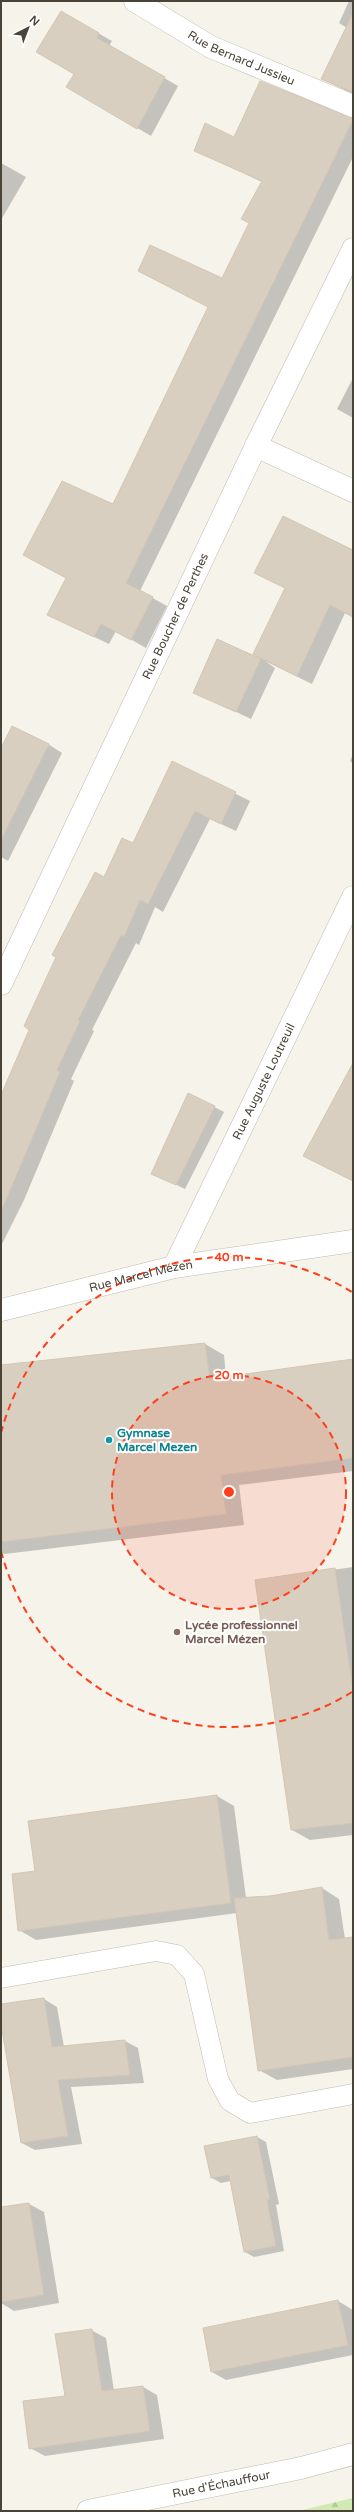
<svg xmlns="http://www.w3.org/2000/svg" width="354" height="2512" font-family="'Varela Round',sans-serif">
<defs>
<pattern id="forest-firs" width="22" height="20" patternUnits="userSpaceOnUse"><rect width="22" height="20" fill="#d1eab4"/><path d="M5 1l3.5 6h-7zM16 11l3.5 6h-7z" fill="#b5ca9c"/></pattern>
</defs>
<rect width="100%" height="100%" fill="#f6f3eb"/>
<polygon fill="url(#forest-firs)" points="353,2498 353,2511 298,2511"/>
<g fill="#0003">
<polygon points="349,1 353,1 353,94 322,79 347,28 339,23"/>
<polygon points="61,12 112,41 109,46 178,86 151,136 67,87 75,74"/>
<polygon points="353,120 353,157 140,591 167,606 146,648 116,631 109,644 48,615 114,506 209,307 139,271 222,280 251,223 262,182 195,150 235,138"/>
<polygon points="1,163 26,177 1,220"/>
<polygon points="353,378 353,418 337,409"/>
<polygon points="353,551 353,617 345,613 312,684 265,661 275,668 251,719 194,692 218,640 265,660 254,654 286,588 256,573"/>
<polygon points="48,744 62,753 8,861 1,857 1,750"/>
<polygon points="353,754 353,763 350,761"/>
<polygon points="172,762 250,801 236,831 210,819 163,912 155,907 139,945 136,943 92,1030 94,1031 71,1079 74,1081 24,1200 1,1246 1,1097 104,878 134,844"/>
<polygon points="189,1094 224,1112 185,1189 162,1178"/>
<polygon points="205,1344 224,1355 226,1377 353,1360 353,1471 239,1485 244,1525 5,1554 1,1552 1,1366"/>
<polygon points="353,1567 353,1835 310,1840 292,1830 256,1581"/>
<polygon points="217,1796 234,1806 246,1898 270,1897 322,1888 339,1899 345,1939 353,1938 353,2069 277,2080 259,2070 237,1913 36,1940 19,1930 36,1872"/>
<polygon points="44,1999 57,2007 64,2047 125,2041 138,2048 144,2083 71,2087 82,2144 35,2150 22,2143 1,2018 1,2005"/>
<polygon points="257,2137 266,2142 279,2204 276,2205 284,2251 254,2257 245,2252 231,2181 221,2183 212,2178"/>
<polygon points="29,2204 44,2212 59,2303 14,2311 1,2303 1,2208"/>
<polygon points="338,2301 353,2310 353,2355 226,2380 212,2372"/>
<polygon points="91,2330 106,2338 114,2391 143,2387 157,2395 164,2439 45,2456 30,2448 66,2397"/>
</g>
<g fill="#d8cfc0" stroke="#d3c7b3">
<polygon points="61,11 99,33 97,38 165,77 137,129 66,87 74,74 36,52"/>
<polygon points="353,13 353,92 321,79"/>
<polygon points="260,81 353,118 353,120 126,583 153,597 131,640 101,624 94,637 47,615 66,578 23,555 62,481 113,504 208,307 138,271 150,245 222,278 249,223 241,219 262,181 194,151 205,123 234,137"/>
<polygon points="283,516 353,550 353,617 330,605 297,676 253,654 285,588 254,573"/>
<polygon points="217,639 261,659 236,712 193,693"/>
<polygon points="12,726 49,744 1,840 1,748"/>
<polygon points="172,761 236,792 221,824 195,811 148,904 140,900 124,937 121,935 78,1020 80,1021 57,1070 60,1072 1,1212 1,1095 29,1030 24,1026 56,957 52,955 95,872 104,877 122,838 133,843"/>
<polygon points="353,1063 353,1181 303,1156"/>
<polygon points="188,1093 215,1106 176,1185 151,1174"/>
<polygon points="205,1343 210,1379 353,1359 353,1458 221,1475 226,1514 1,1542 1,1365"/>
<polygon points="335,1568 353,1690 353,1823 291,1830 255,1580"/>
<polygon points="217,1795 231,1903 18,1931 12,1874 35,1871 28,1821"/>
<polygon points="322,1887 329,1940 353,1937 353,2057 258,2071 234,1898 270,1896"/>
<polygon points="44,1998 52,2047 125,2040 130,2075 58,2080 68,2136 21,2143 1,2024 1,2004"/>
<polygon points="257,2136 270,2199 267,2200 276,2246 244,2252 229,2175 211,2178 204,2146"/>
<polygon points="29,2203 44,2295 1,2302 1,2207"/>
<polygon points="338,2300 348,2345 211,2372 203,2328"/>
<polygon points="92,2329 102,2391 143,2386 150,2431 29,2449 23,2401 65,2396 55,2334"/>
</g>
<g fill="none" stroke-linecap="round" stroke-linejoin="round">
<g stroke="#c2bbad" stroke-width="21">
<polyline id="service" points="1,1978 156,1951 177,1955 194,1974 218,2079 230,2101 250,2113 353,2094"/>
</g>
<g stroke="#c2bbad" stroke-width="23">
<g id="minor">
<path id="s1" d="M135,1L211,47L353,106"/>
<polyline points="256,446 353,491"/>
<path id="s2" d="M1,984L256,446L353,249"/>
<path id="s3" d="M174,1267L353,897"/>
<path id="s4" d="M1,1310L174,1267L353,1241"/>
</g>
</g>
<g stroke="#c2bbad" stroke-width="23">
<g id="tertiary">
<path id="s5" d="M88,2511L301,2468L353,2454"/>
</g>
</g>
<use href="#service" stroke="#fff" stroke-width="20"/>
<use href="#minor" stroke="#fff" stroke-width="22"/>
<use href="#tertiary" stroke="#fff" stroke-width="22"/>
</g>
<circle cx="229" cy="1492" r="117" fill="#fd401b" fill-opacity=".12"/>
<g fill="none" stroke="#fd401b" stroke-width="2" stroke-dasharray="7 5">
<circle cx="229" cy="1492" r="117"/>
<path d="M352 1692A235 235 0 0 1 1 1551M1 1433A235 235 0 0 1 352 1292"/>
</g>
<circle fill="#0f9aa8" stroke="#fff" stroke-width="1.5" cx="109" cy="1440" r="4"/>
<circle fill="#8d6e63" stroke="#fff" stroke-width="1.5" cx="177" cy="1632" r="4"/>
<g text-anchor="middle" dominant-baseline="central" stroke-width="4" stroke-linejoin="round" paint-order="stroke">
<g font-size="12" fill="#4a4438" stroke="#fff">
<text stroke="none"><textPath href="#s1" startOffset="121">Rue Bernard Jussieu</textPath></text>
<text stroke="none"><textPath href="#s2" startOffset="407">Rue Boucher de Perthes</textPath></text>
<text stroke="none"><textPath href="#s3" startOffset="206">Rue Auguste Loutreuil</textPath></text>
<text stroke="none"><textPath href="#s4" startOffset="144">Rue Marcel Mézen</textPath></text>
<text stroke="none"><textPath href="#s5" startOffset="136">Rue d'Échauffour</textPath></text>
</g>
<g font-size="12" font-weight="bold" fill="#0d838f" stroke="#fff" text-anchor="start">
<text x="117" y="1433">Gymnase<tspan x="117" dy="14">Marcel Mezen</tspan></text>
</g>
<g font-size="12" font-weight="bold" fill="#785e54" stroke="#fff" text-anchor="start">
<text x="185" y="1625">Lycée professionnel<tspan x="185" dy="14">Marcel Mézen</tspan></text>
</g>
</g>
<circle cx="229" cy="1492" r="6" fill="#fd401b" stroke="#fff" stroke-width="2"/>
<g font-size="12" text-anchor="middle" font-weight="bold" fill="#fd401b" stroke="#fff" stroke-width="4" stroke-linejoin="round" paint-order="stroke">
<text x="229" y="1261">40 m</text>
<text x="229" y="1379">20 m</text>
</g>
<rect width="354" height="2512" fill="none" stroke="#4a4438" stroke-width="4"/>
<g transform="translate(28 28) rotate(42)" stroke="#ffffff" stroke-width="3" paint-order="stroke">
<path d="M0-3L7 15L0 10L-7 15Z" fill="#4a4438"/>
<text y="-6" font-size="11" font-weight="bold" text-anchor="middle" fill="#4a4438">N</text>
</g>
</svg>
